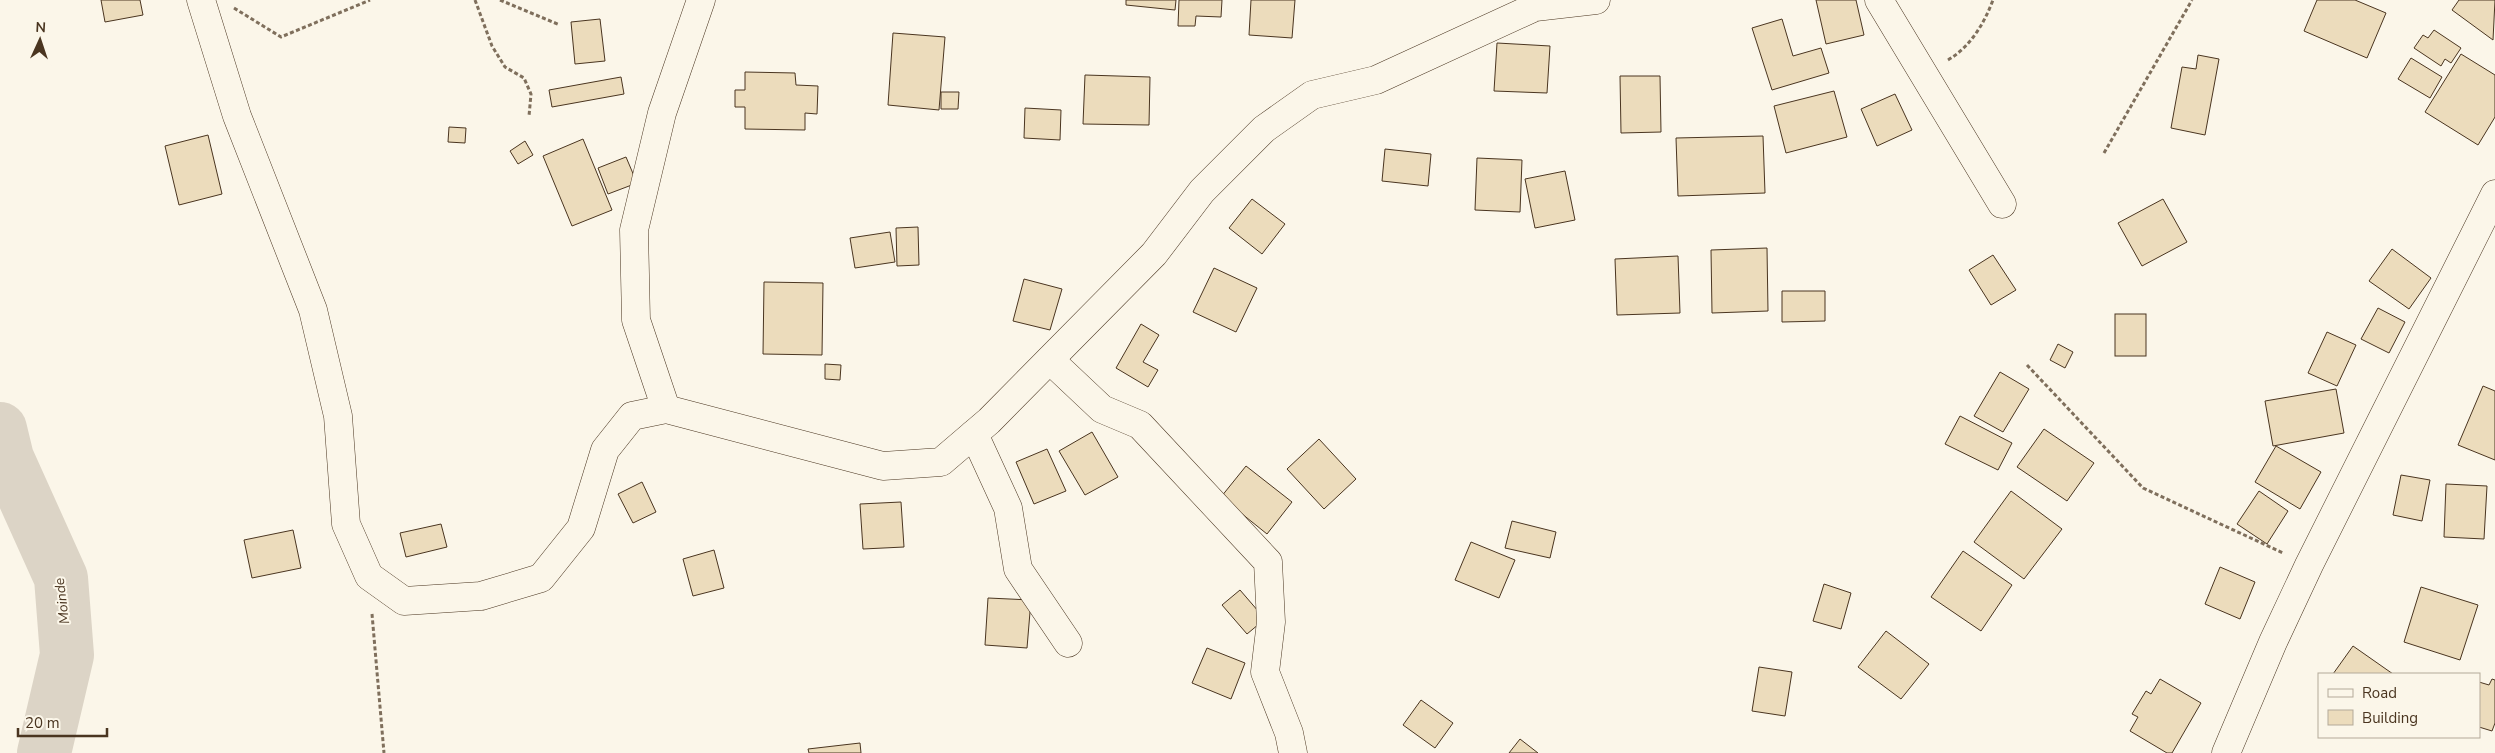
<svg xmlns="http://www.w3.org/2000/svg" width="2495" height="753" font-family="'Nunito Sans',sans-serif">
<rect width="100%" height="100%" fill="#fbf6e9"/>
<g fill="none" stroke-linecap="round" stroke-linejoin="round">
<polyline stroke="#dcd4c6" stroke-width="54" points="0,429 7,458 61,578 67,655 44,753"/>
</g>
<g fill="#ecdcbc" stroke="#4a3520">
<polygon points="101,0 140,0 143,15 105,22"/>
<polygon points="1126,0 1176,0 1175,10 1126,5"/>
<polygon points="1179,0 1222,0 1221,17 1196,16 1195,26 1178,26"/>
<polygon points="1251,0 1295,0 1292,38 1249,35"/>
<polygon points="1816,0 1856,0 1864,35 1826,44"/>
<polygon points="2317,0 2355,0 2386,13 2367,58 2304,31"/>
<polygon points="2459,0 2495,0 2493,40 2452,10"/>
<polygon points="600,19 605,61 575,64 571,22"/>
<polygon points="1782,19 1793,56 1821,48 1829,73 1772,90 1752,28"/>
<polygon points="2434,30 2461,48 2451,63 2445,59 2441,66 2414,48 2423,35 2428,38"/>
<polygon points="893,33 945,37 939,110 888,105"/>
<polygon points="1497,43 1550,46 1547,93 1494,91"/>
<polygon points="2461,54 2495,75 2495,117 2478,145 2425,112"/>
<polygon points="2198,55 2219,59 2205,135 2171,128 2182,67 2196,69"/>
<polygon points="2411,58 2442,77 2430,98 2398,79"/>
<polygon points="745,72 795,73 796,85 818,86 817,114 805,113 805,130 745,129 745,107 735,107 735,90 745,90"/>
<polygon points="1085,75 1150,77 1149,125 1083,124"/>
<polygon points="1620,76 1660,76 1661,132 1621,133"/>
<polygon points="621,77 624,94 552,107 549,90"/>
<polygon points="1834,91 1847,137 1786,153 1774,106"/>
<polygon points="941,92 959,92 958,109 941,109"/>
<polygon points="1895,94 1912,130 1877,146 1861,109"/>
<polygon points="1025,108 1061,110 1060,140 1024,138"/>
<polygon points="449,127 466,128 465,143 448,142"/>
<polygon points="208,135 222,194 179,205 165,146"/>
<polygon points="1763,136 1765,193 1678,196 1676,138"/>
<polygon points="583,139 612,210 572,226 543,156"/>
<polygon points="525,141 533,155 518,164 510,151"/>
<polygon points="1385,149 1431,154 1428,186 1382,181"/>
<polygon points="626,157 637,183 608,194 598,168"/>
<polygon points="1477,158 1522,160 1520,212 1475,210"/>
<polygon points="1565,171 1575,220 1535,228 1525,179"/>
<polygon points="1252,199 1285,224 1262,254 1229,228"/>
<polygon points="2163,199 2187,242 2142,266 2118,223"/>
<polygon points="918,227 919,265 897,266 896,228"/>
<polygon points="890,232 895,262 855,268 850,238"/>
<polygon points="1767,248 1768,311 1712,313 1711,250"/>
<polygon points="2392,249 2431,278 2409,309 2369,281"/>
<polygon points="1993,255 2016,290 1991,305 1969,270"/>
<polygon points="1678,256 1680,313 1617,315 1615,259"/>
<polygon points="1214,268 1257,288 1236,332 1193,312"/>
<polygon points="1024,279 1062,289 1050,330 1013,321"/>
<polygon points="764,282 823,283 822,355 763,354"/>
<polygon points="1782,291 1825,291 1825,321 1782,322"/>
<polygon points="2378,308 2405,322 2389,353 2361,339"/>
<rect x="2115" y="314" width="31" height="42"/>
<polygon points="1141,324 1159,335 1143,362 1158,370 1148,387 1116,368"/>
<polygon points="2327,332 2356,345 2337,386 2308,373"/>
<polygon points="2058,344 2073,352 2065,368 2050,360"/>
<polygon points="825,364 841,365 840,380 825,379"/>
<polygon points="2000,372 2029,389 2003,432 1974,416"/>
<polygon points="2483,386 2495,391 2495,460 2458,445"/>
<polygon points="2336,389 2344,433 2273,446 2265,401"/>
<polygon points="1960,416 2012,443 1998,470 1945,444"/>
<polygon points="2044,429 2094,463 2067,501 2017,467"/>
<polygon points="1092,432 1118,477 1085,495 1059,451"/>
<polygon points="1319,439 1356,479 1324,509 1287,469"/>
<polygon points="2276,446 2321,472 2300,509 2255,482"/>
<polygon points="1047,449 1066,491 1034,504 1016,462"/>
<polygon points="1246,466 1292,502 1267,534 1221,497"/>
<polygon points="2401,475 2430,480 2422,521 2393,515"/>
<polygon points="642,482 656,512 633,523 618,494"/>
<polygon points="2446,484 2487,486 2484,539 2444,537"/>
<polygon points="2011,491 2062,529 2024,579 1974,542"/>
<polygon points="2259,491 2288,511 2267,544 2237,524"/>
<polygon points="901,502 904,547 863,549 860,504"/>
<polygon points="1512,521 1556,532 1550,558 1505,548"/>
<polygon points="441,524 447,547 406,557 400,533"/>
<polygon points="293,530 301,568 252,578 244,540"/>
<polygon points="1471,542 1515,560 1499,598 1455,580"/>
<polygon points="714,550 724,588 693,596 683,559"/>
<polygon points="1963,551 2012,585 1981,631 1931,597"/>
<polygon points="2220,567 2255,582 2240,619 2205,604"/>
<polygon points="1824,584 1851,593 1841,629 1813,621"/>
<polygon points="2421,587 2478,605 2460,660 2404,642"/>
<polygon points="1240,590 1265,619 1247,634 1222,605"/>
<polygon points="988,598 1031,600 1027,648 985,645"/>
<polygon points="1886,631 1929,664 1901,699 1858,667"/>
<polygon points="2353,646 2393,674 2333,674"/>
<polygon points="1207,648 1245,663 1231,699 1192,683"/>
<polygon points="1759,667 1792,672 1785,716 1752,711"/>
<polygon points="2160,679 2201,703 2172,753 2167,753 2130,731 2138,717 2132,714 2146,691 2151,694"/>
<polygon points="2492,679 2495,680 2495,723 2492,731 2479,727 2479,682 2489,685"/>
<polygon points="1421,700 1453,723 1435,748 1403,725"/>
<polygon points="1520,739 1538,753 1509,753"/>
<polygon points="860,743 861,753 809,753 808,749"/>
</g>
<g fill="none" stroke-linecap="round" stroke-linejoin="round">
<g stroke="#4a3520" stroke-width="29">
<g id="minor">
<polyline points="201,0 237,116 313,310 338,416 346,524 369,576 404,601 481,596 541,578 581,528 605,450 632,416 666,409 883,466 941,462 989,421 1154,254 1202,191 1264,129 1312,95 1376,80 1535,7 1596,0"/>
<polyline points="1879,0 2002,204"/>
<polyline points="1050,360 1102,409 1140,425 1268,562 1271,622 1265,672 1289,733 1293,753"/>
<polyline points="666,409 636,320 634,230 662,113 701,0"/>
<polyline points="974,434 1008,508 1018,569 1068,643"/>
<polyline points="2226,753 2273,642 2309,565 2495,194"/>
</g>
</g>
<g stroke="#7f6f5c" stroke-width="3" stroke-dasharray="4 2.5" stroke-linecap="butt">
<polyline points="475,0 492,46 505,67 524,78 531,94 529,116"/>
<polyline points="500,0 560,25"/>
<polyline points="234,8 281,37 370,0"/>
<path d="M1948,60C1970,47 1984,24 1993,0"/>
<polyline points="2104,153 2192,0"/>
<polyline points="2027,365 2143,488 2283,553"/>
<polyline points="372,614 384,753"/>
</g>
<use href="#minor" stroke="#fbf6e9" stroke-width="28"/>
</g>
<g text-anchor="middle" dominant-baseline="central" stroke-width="4" stroke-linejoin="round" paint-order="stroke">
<g font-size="14" font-style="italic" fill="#4a3520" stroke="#fbf6e9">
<text transform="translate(62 601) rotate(-97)">Moinde</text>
</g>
</g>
<rect x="2318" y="673" width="162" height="65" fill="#fbf6e9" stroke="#b4a999"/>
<rect x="2328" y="689" width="25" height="8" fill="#fbf6e9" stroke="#b4a999"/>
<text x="2362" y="698" font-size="15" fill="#4a3520">Road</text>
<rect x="2328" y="710" width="25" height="15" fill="#ecdcbc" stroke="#b4a999"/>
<text x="2362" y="723" font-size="15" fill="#4a3520">Building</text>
<g transform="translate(40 40) rotate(3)" stroke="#fbf6e9" stroke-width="4" paint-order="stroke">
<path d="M0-4L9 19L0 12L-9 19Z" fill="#4a3520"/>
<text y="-8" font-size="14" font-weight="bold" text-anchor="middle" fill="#4a3520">N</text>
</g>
<path d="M18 728v8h89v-8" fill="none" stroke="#4a3520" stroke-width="2.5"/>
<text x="25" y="728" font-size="15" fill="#4a3520" stroke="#fbf6e9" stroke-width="4" paint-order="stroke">20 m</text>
</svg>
